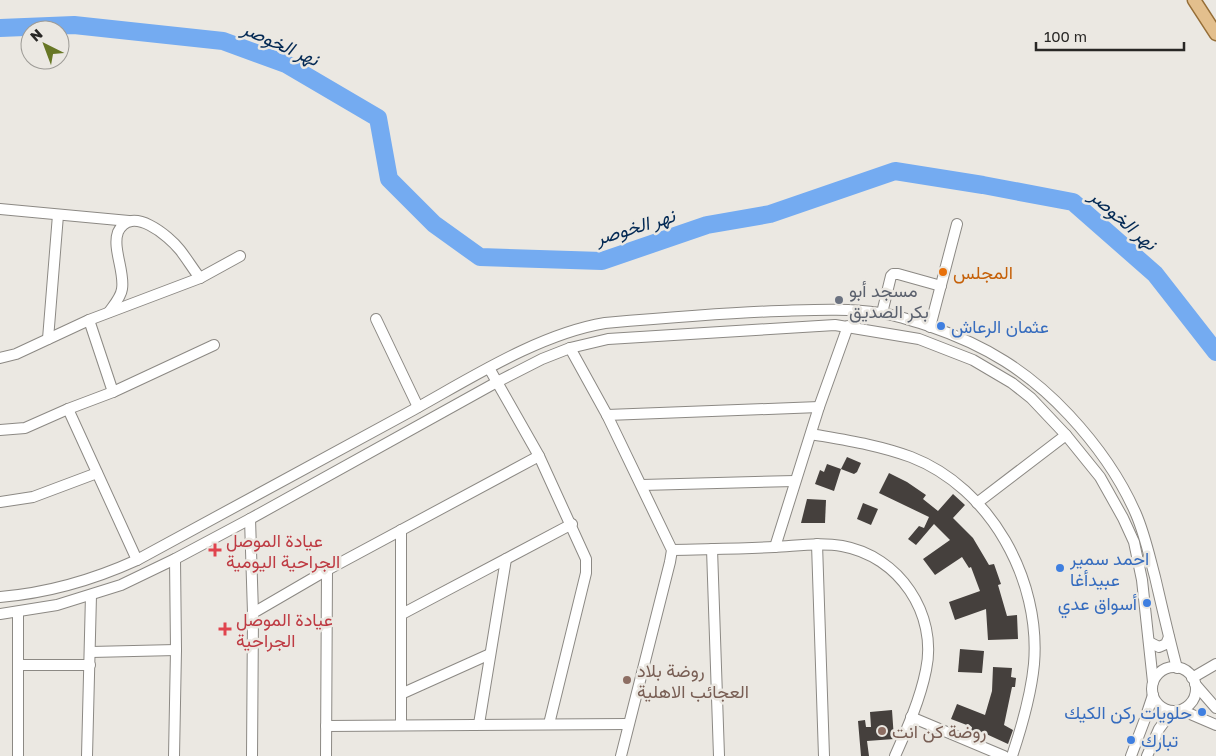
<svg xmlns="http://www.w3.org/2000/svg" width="1216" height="756" font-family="'Golos Text',Vazirmatn,sans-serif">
<rect width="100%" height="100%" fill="#ebe8e2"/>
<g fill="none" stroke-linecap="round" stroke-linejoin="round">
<polyline stroke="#74abf1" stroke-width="18" points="0,28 74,25 223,41 286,64 378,118 389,179 434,224 480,257 602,261 707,225 770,214 895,171 983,185 1073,202 1155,274 1216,352"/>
</g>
<g fill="#45403d">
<polygon points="847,457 861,463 857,472 854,474 841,469"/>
<polygon points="827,464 841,469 834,491 815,484 820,470 824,472"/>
<polygon points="889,473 907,482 926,495 923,499 938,511 953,494 965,505 953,518 973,538 989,565 994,564 1001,584 998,585 1007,616 1017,615 1018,639 988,640 986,609 955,620 949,602 980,591 971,567 969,568 962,557 935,575 923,559 950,540 934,524 916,545 908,539 919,526 924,528 929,517 879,493"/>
<polygon points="807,499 826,500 825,523 801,523"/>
<polygon points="863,503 878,509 871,525 857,519"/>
<polygon points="960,649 984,651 982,673 958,672"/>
<polygon points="993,667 1012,668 1011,677 1016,678 1015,687 1012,687 1004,725 1013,730 1008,744 984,733 983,736 971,731 972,727 951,719 957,704 985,715 992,691"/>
<polygon points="892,710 894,739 867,741 869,756 861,756 858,721 865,720 866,727 871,727 870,712"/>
</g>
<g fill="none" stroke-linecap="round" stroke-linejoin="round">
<g stroke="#8c8984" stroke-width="12">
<g id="minor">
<polyline points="0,209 129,221"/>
<path d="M109,312C114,305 121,297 122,289C125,272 112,248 118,232C131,204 169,236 180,250C187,259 193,269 200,278"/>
<polyline points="882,313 891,276 893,274 898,274 941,286"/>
<polyline points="376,319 418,407"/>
<polyline points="89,320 113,392"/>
<polyline points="930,327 957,224"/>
<polyline points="48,339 58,215"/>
<polyline points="570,348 607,415 672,550 670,562 621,756"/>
<polyline points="0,358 16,354 89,320 200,278 240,256"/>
<polyline points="489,368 539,456 586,559 586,573 549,724"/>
<polyline points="68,409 137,560"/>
<polyline points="607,415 819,407"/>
<polyline points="0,430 25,428 68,409 113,392 214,345"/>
<path d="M811,434C845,440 879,445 911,457C991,488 1041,580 1034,664C1031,696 1022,726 1012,756"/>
<polyline points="642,485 795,481"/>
<polyline points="0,502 33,497 97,473"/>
<polyline points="977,503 1066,435"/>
<polyline points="250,519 253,613 252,756"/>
<polyline points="817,544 824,756"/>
<polyline points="775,547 819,407 848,326"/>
<polyline points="712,549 719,756"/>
<path d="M672,550C706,549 740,549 774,547C796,546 820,542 842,546C899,556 938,614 926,670C920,700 907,729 895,756"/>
<path d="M0,597C48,593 93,580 137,560C229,510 321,460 413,410C471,378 539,334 605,323C663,318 721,313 779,311C813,310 847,308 880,313C897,315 913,321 929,326C985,345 1028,371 1069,415C1096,444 1120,477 1136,514C1145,535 1149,555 1155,577C1162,607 1169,638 1177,668"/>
<polyline points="253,613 327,570 539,456"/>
<polyline points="0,614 57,605 121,585 175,559 250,519 497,382 542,359 570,348 608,339 835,325 919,339 973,360 1012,383 1031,398 1066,435 1100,477 1123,518 1134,542 1142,580 1153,682"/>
<polyline points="402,614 572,524"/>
<polyline points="1149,642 1159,647 1166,644 1169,637"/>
<polyline points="91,652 176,650"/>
<polyline points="19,665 90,665"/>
<circle cx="1174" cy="689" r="22"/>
<polyline points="1192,678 1216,664"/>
<polyline points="1195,684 1216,708"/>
<polyline points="401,694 490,654"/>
<polyline points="1181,710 1216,725"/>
<polyline points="911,717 1004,756"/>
<polyline points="479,724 506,559"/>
<polyline points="401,725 401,530"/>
<polyline points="326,726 628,724"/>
<polyline points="18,756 18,612"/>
<polyline points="87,756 91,595"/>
<polyline points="174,756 176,650 175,559"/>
<polyline points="326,756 327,570"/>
<polyline points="1131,756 1145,719 1153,695"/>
<polyline points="1147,756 1159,729 1172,711"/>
</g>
</g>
<g stroke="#966e37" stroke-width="15">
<polyline id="major" points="1194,0 1216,34"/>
</g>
<use href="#minor" stroke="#fff" stroke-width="10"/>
<use href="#major" stroke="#e3bf8d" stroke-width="12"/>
</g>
<circle fill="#e8710a" stroke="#ebe8e2" stroke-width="2" cx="943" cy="272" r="5"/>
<circle fill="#6b7280" stroke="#ebe8e2" stroke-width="2" cx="839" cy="300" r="5"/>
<g fill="#3f7fe0" stroke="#ebe8e2" stroke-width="2">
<circle cx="941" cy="326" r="5"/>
<circle cx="1060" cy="568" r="5"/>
<circle cx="1147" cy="603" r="5"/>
<circle cx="1202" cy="712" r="5"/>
<circle cx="1131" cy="740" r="5"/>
</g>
<g fill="#e0444e" stroke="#ebe8e2" stroke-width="2">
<path d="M212.5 542.5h5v5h5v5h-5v5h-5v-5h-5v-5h5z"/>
<path d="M222.5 621.5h5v5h5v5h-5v5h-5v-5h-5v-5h5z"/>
</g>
<g fill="#8d6e63" stroke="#ebe8e2" stroke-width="2">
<circle cx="627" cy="680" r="5"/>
<circle cx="882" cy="731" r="5"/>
</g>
<g text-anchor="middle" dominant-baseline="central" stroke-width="5" stroke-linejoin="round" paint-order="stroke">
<g font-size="18" fill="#c56008" stroke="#ebe8e2" text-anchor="start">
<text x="953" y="272">المجلس</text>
</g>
<g font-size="18" fill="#5b616d" stroke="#ebe8e2" text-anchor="start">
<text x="849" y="290">مسجد أبو<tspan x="849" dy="21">بكر الصديق</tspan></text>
</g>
<g font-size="18" fill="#366cbe" stroke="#ebe8e2" text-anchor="start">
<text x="951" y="326">عثمان الرعاش</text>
<text x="1070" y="558">احمد سمير<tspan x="1070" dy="21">عبيدأغا</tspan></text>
<text x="1137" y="603" text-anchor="end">أسواق عدي</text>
<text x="1192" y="712" text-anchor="end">حلويات ركن الكيك</text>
<text x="1141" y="740">تبارك</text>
</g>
<g font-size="18" fill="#be3a42" stroke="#ebe8e2" text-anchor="start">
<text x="226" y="540">عيادة الموصل<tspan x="226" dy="21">الجراحية اليومية</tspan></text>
<text x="236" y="619">عيادة الموصل<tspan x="236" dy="21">الجراحية</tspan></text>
</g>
<g font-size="18" fill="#785e54" stroke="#ebe8e2" text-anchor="start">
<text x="637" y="670">روضة بلاد<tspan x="637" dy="21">العجائب الاهلية</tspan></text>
<text x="892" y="731">روضة كن انت</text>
</g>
<g font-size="19" font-style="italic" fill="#032954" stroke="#ebe8e2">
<text transform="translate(281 43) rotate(24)">نهر الخوصر</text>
<text transform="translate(1124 219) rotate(41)">نهر الخوصر</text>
<text transform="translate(635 226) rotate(-17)">نهر الخوصر</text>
</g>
</g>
<g transform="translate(45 45) rotate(318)"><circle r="24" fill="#ebe8e2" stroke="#9d9b96"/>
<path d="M0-4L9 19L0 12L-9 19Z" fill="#677725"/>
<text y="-8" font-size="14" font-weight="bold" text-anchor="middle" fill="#282725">N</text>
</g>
<path d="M1036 42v8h148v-8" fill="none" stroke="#282725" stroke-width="2.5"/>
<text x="1044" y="42" font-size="15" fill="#282725" stroke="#ebe8e2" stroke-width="4" paint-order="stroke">100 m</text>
</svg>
